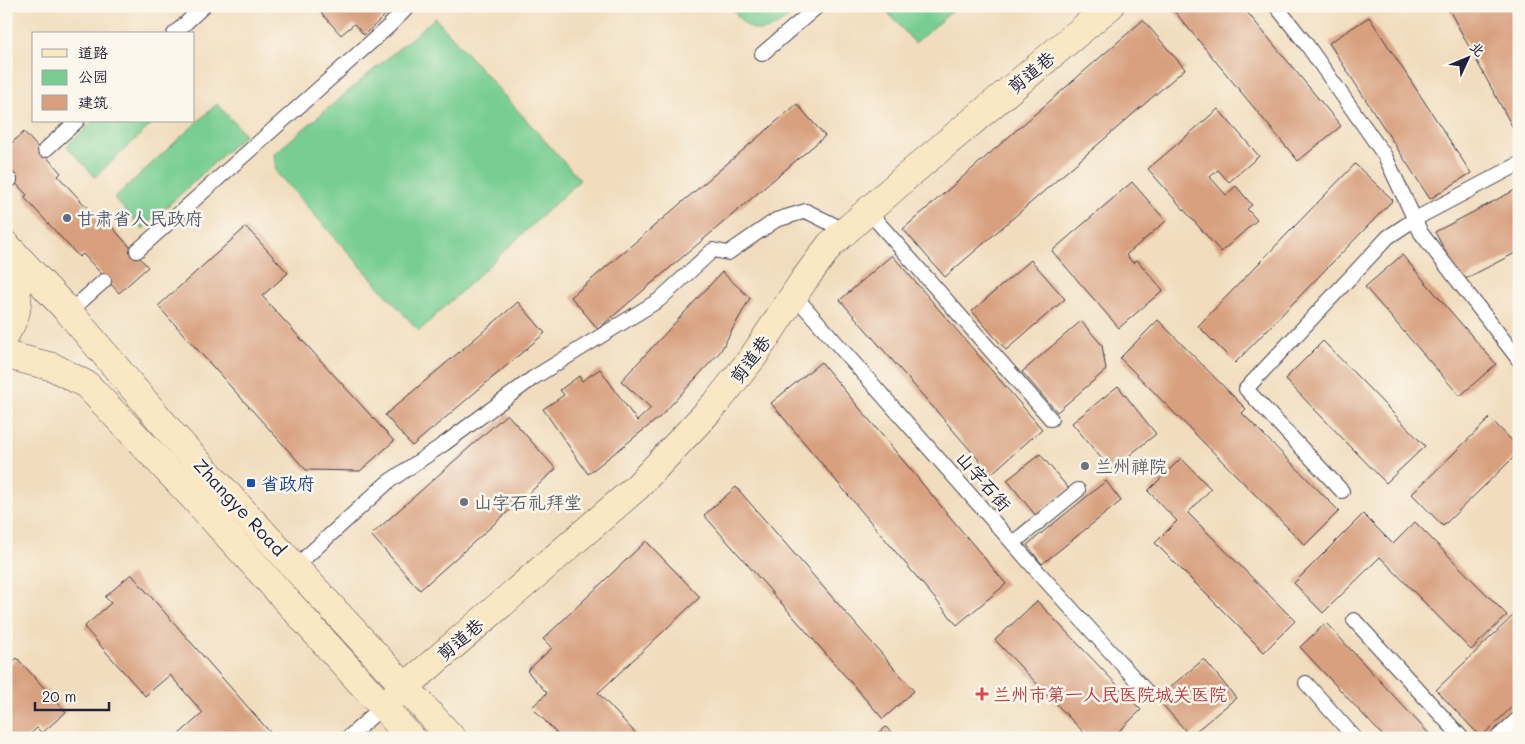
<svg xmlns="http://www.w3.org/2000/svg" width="1525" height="744" font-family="Mali,'LXGW WenKai TC',sans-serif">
<rect width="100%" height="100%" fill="#fbf7ec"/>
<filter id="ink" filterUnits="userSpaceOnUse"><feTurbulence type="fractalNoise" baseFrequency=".02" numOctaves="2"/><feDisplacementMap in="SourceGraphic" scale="10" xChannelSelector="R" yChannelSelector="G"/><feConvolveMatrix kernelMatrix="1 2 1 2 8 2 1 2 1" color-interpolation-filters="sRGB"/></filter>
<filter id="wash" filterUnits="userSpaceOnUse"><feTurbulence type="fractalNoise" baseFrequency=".0096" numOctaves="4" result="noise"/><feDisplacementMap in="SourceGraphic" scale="20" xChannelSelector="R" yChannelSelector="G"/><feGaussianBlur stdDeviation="1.12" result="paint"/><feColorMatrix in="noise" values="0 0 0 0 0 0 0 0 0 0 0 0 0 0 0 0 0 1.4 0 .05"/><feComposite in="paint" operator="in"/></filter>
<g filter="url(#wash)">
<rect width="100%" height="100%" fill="#f1ddbd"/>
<g fill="#77cd92" stroke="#4c7866">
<path d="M730,6H801C787,19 766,40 746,25C740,20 735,12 730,6Z"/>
<polygon points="882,6 958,6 915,43"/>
<polygon points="435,18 580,180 419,331 276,172 274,154"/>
<polygon points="217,104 245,134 143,229 114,198"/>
<polygon points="94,121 155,121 95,177 67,146"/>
</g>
<g id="blocks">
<g fill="#d8a07f">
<polygon points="315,6 395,6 364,35 354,24 341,35"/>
<polygon points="1170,6 1242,6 1341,126 1298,161"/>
<polygon points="1447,6 1514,6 1519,16 1519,139"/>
<polygon points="1369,17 1471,173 1430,199 1329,43"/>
<polygon points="1143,20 1185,69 945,277 903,229"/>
<polygon points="797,104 825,136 598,329 571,297"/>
<polygon points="1218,109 1259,156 1229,182 1218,170 1210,177 1226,195 1236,186 1252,205 1247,209 1257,220 1221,252 1148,169"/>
<polygon points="24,132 61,173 58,176 105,227 109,224 148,267 119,293 83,254 79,257 24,197 27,195 6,173 6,148"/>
<polygon points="1355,164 1393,200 1235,363 1198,326"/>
<polygon points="1132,182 1166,221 1126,255 1133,263 1137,260 1163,290 1119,328 1052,251"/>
<polygon points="1519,188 1519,251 1461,281 1435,232"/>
<polygon points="246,227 288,273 262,296 394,441 360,471 306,470 158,306"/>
<polygon points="892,255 1042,429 991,474 840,300"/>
<polygon points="1402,255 1496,364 1460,396 1365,287"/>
<polygon points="1031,260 1065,299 1006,350 972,311"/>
<polygon points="722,272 750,298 720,352 660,417 588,474 543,409 564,395 560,390 579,376 582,381 600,369 637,421 651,408 621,381"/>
<polygon points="518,302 545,333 412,446 385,415"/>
<polygon points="1158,320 1246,409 1242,413 1339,511 1305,545 1120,358"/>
<polygon points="1081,321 1102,345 1106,370 1057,412 1022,372"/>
<polygon points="1323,341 1425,446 1386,483 1285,379"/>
<polygon points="821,362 1006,584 957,625 771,403"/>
<polygon points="1118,386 1156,434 1111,470 1072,423"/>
<polygon points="507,414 556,469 420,590 371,535"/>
<polygon points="1490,418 1519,448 1519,464 1513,458 1443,526 1412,494"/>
<polygon points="1040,454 1069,489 1036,516 1007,480"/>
<polygon points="1181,458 1211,489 1188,513 1295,621 1264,652 1155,543 1177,521 1148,491"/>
<polygon points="1106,481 1121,501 1042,564 1027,545"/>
<polygon points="736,487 914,691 883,719 704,515"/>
<polygon points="1363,514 1393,544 1415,522 1507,615 1471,650 1380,557 1323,613 1294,583"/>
<polygon points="646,541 700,597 598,693 640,738 561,738 532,707 547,693 527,671 552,648 543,639"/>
<polygon points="131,574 275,738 180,738 178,735 203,713 170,675 145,696 84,627 111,603 105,597"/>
<polygon points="1037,601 1141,710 1112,738 1089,738 995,640"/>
<polygon points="1519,610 1519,700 1481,737 1436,690"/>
<polygon points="1326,623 1433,738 1385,738 1300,647"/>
<polygon points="17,658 66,712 42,733 37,728 26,738 6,738 6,668"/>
<polygon points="1204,659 1236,698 1190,736 1157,698"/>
<polygon points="886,727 896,738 873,738"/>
</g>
</g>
</g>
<g filter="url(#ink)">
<use href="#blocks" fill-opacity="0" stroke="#413e4e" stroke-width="1"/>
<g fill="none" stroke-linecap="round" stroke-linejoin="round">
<g stroke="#413e4e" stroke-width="16">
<g id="lane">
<polyline points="1276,6 1307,45 1385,156 1421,233 1519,360"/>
<polyline points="174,34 204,6"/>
<polyline points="762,54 818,6"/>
<polyline points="45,150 77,121"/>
<polyline points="6,184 10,180"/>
<polyline points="868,211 1051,419"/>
<polyline points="137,251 389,26 409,6"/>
<polyline points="794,295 1039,573 1146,691"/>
<polyline points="69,312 104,281"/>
<polyline points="1342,491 1246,389 1388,237 1415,219 1519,164"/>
<polyline points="1013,543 1078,490"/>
<polyline points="295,567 388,482 444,444 533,378 659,300 713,250 728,253 776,220 806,211 846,231"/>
<polyline points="1354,620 1462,738"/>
<polyline points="1306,683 1355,738"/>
<polyline points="348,738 383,706"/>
<polyline points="1497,738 1519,718"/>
</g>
</g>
<g stroke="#413e4e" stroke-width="29">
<g id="secondary">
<polyline points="6,245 69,312 173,435 452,738"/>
<path d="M6,271C22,291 20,312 6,333"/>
<polyline points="6,355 53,367 87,385 194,498 411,738"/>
<polyline points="383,706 637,487 717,402 753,357 804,280 830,245 906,177 1110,6"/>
</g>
</g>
<use href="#lane" stroke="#fff" stroke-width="14"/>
<use href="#secondary" stroke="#fae7c3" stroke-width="28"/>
</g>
</g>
<circle fill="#5c6f8a" stroke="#fbf7ec" stroke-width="2" cx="67" cy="218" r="5"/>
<g fill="#6b7280" stroke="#fbf7ec" stroke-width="2">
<circle cx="1085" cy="466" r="5"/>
<circle cx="464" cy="502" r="5"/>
</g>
<rect fill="#1a4fb4" stroke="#fbf7ec" stroke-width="2" x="246" y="478" width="10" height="10" rx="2.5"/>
<path fill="#e0444e" stroke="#fbf7ec" stroke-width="2" d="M979.5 686.5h5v5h5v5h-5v5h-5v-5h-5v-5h5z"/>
<g text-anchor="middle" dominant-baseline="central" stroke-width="5" stroke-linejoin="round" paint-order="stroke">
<g font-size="18" fill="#22223b" stroke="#fbf7ec">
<text transform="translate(1031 72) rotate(-40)">剪道巷</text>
<text transform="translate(750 359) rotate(-54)">剪道巷</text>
<text transform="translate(984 481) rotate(49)">山字石街</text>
<text transform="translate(240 507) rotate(47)">Zhangye Road</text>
<text transform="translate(460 639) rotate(-41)">剪道巷</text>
</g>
<g font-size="18" fill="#4e5e75" stroke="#fbf7ec" text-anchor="start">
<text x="77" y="218">甘肃省人民政府</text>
</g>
<g font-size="18" fill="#5b616d" stroke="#fbf7ec" text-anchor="start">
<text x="1095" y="466">兰州禅院</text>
<text x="474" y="502">山字石礼拜堂</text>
</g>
<g font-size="18" fill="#164399" stroke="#fbf7ec" text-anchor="start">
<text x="261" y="483">省政府</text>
</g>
<g font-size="18" fill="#be3a42" stroke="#fbf7ec" text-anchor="start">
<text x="993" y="694">兰州市第一人民医院城关医院</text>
</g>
</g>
<rect width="1525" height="744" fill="none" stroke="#fbf7ec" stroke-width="25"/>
<rect x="32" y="32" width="162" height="90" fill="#fbf7ec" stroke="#a4a2a5"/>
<rect x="42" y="49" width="25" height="8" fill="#fae7c3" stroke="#a4a2a5"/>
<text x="78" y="58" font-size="15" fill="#22223b">道路</text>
<rect x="42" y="70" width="25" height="15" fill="#77cd92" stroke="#a4a2a5"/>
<text x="78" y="82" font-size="15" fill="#22223b">公园</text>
<rect x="42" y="95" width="25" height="15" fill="#d8a07f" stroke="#a4a2a5"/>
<text x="78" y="108" font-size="15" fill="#22223b">建筑</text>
<g transform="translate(1468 58) rotate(46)" stroke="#fbf7ec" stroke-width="4" paint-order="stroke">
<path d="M0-4L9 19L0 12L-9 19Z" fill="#22223b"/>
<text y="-8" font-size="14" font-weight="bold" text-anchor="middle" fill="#22223b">北</text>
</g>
<path d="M35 702v8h74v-8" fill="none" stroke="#22223b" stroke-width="2.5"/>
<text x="42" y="702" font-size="15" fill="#22223b" stroke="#fbf7ec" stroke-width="4" paint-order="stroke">20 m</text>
</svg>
